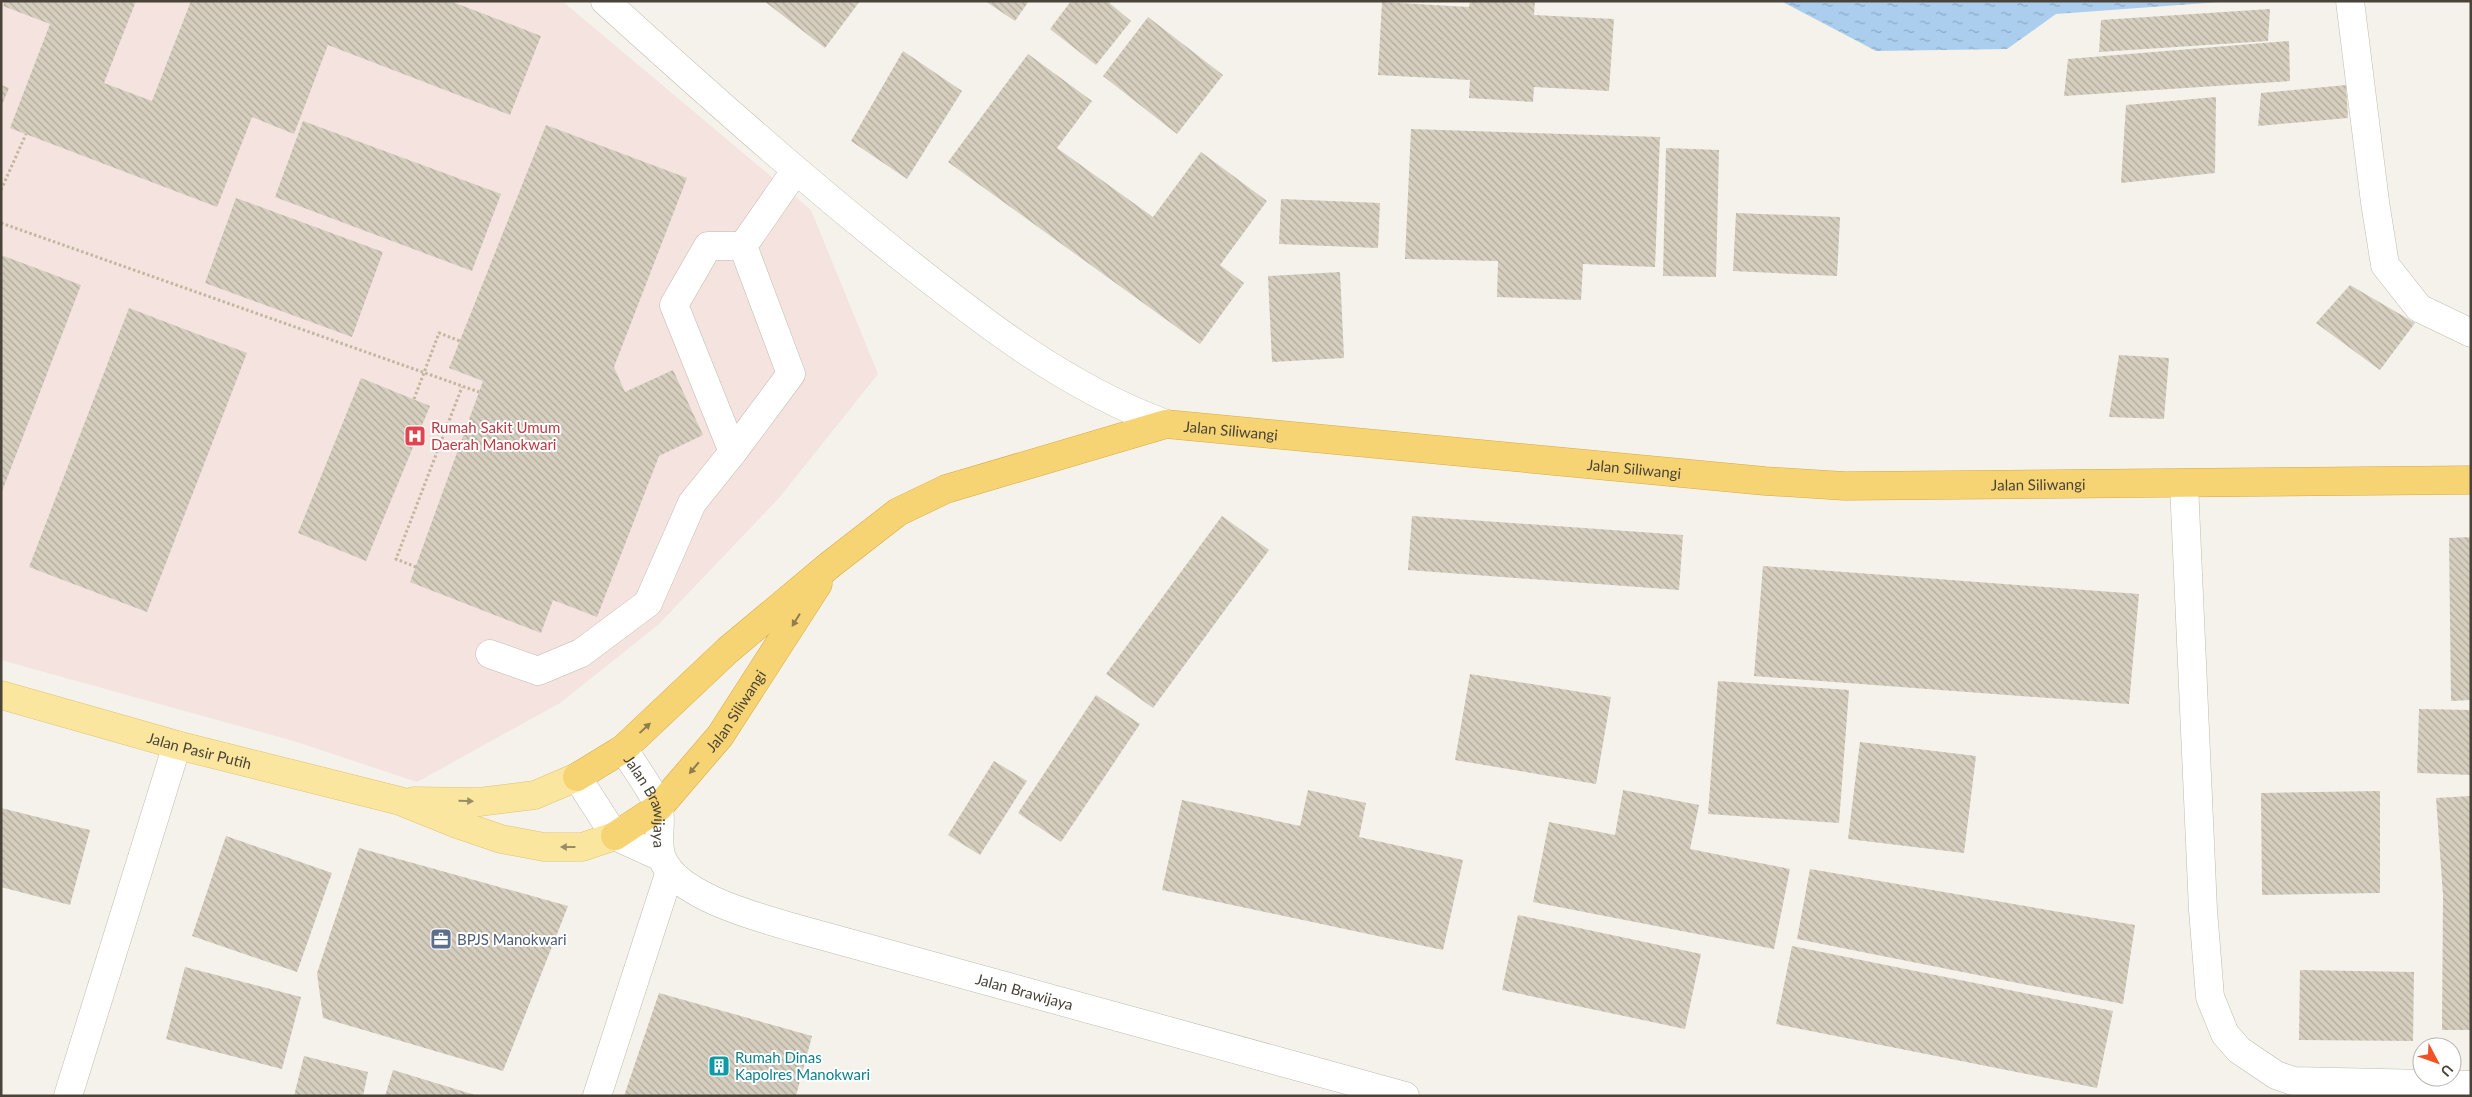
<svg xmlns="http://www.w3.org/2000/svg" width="2472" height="1097" font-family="Lato,sans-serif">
<defs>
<pattern id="water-ripples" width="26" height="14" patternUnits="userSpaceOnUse" patternTransform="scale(1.25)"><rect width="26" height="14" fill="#abceee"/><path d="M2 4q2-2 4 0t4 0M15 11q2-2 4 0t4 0" fill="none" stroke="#8da9c2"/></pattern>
<pattern id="building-back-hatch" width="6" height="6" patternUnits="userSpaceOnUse" patternTransform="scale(1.25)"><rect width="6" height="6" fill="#d6cfc0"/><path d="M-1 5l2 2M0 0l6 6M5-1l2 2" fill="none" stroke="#b0aa9d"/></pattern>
</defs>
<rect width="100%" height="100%" fill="#f5f2eb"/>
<polygon fill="#f4e3df" points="1,1 562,1 811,210 878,374 779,498 658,625 560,703 417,782 297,742 1,660"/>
<polygon fill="url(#water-ripples)" points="1781,1 2234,1 2056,14 2007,49 1876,51"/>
<g fill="url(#building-back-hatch)">
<polygon points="5,1 136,1 104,83 152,101 191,1 450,1 541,36 510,115 328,45 294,134 252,117 217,207 10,128 50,24 3,6"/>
<polygon points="764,1 860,1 825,48"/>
<polygon points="985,1 1029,1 1015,21"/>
<polygon points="1071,1 1107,1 1131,21 1096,65 1050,29"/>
<polygon points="1470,1 1535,1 1534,15 1614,19 1609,91 1534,87 1533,102 1469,98 1470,80 1378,75 1382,2 1469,7"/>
<polygon points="2270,9 2268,41 2099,52 2101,20"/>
<polygon points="1148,17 1223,75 1177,134 1103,76"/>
<polygon points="2289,41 2290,81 2064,96 2068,59"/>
<polygon points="903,51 962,91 907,179 851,141"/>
<polygon points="1028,54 1092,101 1057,148 1153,217 1201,152 1267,201 1220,265 1244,283 1200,344 948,162"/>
<polygon points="1,85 9,88 1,107"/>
<polygon points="2346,85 2348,118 2258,126 2261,93"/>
<polygon points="2216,97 2215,173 2121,183 2126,105"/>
<polygon points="303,121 501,194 472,271 275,197"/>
<polygon points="546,125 687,178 614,367 625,392 673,370 703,435 659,456 597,617 553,600 541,633 410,582 483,381 449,368"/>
<polygon points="1411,129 1660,137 1655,267 1583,264 1581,300 1497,297 1498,261 1405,259"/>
<polygon points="1666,148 1719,150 1716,277 1663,276"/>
<polygon points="236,198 383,252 352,337 205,283"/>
<polygon points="1281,199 1380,203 1378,248 1279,244"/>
<polygon points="1736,213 1840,217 1837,276 1733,271"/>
<polygon points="1,255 81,285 1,494"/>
<polygon points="1340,272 1344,358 1272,362 1268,276"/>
<polygon points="2350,285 2415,323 2380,370 2316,323"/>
<polygon points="129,308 247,353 147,612 29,567"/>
<polygon points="2119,355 2169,358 2164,419 2109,417"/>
<polygon points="361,378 430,406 366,561 298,533"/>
<polygon points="1222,516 1269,550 1153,708 1106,674"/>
<polygon points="1412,516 1683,535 1679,590 1408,570"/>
<polygon points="2471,537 2471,700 2451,701 2449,538"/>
<polygon points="1763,566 2139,594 2129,704 1754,676"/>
<polygon points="1470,674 1611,697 1596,784 1455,760"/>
<polygon points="1718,681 1849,690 1839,823 1708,814"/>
<polygon points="1096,695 1140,724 1061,842 1018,813"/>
<polygon points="2419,709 2471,710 2471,775 2417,773"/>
<polygon points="1860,742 1976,756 1964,853 1848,839"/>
<polygon points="994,761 1027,781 980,855 948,835"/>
<polygon points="1308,790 1366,803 1359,837 1463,860 1443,950 1162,890 1182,800 1300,826"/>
<polygon points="1623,790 1699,805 1690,849 1790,869 1774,949 1533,902 1549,822 1615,835"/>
<polygon points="2380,791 2380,893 2262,895 2261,793"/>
<polygon points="2471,796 2471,1030 2442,1030 2443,895 2436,798"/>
<polygon points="1,808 90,830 70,905 1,887"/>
<polygon points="226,836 332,873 297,972 192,936"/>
<polygon points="359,848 568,906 503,1071 323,1018 317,973"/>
<polygon points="1810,869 2135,925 2123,1004 1797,939"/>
<polygon points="1518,915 1701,954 1685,1029 1502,990"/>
<polygon points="1792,946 2113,1011 2097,1088 1776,1024"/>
<polygon points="185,967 301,997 282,1069 166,1039"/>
<polygon points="2300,970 2414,972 2413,1041 2299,1040"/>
<polygon points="659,993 812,1036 796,1096 624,1096"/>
<polygon points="304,1056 368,1072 363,1096 294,1096"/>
<polygon points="393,1070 475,1095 475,1096 385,1096"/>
</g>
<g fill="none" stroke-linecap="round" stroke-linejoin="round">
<g stroke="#c0bbad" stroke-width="29">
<g id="minor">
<path d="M605,1C701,88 795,172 896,253C980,320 1065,387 1166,424"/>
<polyline points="2350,1 2375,202 2385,265 2419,308 2471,333"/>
<polyline points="733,452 674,305 708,246 743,246"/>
<polyline points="2184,484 2203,910 2210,997 2225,1034 2239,1050 2276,1075 2293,1081 2471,1085"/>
<polyline points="490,654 538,671 581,653 648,603 692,503 733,452 791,374 743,246 795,171"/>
<path id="s1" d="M623,749C631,761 656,796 659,808C662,823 656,843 662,858C677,897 761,918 798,929L1405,1096"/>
<polyline points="577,777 615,836 661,857"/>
<polyline points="68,1096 177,745"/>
<polyline points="597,1096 670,871"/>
</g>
</g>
<g stroke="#dfc46e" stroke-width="29">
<g id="major">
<path id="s2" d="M1,695L177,745L400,801L457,824L501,839L544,847H582L615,836"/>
<polyline points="414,801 479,802 535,795 577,777"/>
</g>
</g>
<g stroke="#d7aa42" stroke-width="29">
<g id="highway">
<path id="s3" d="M577,777L623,749L728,650L831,564L898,512L946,489L1166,424L1765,481L1845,486L2471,480"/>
<path id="s4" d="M615,836L659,807L720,736L818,584"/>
</g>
</g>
<g stroke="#c1b79f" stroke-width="3" stroke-dasharray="2.5 2.5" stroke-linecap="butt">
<polyline points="1,190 26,134"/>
<polyline points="1,223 479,392"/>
<polyline points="414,399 439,333 460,341"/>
<polyline points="416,567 396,559 462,387"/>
</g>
<use href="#minor" stroke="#fff" stroke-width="28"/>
<use href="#major" stroke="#fae69f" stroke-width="28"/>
<use href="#highway" stroke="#f7d473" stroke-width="28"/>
</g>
<defs><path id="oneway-solid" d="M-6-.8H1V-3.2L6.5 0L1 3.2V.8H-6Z" transform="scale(1.25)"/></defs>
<g fill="#8f7d50">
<use href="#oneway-solid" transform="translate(796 620) rotate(122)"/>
<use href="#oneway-solid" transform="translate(645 728) rotate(-43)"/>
<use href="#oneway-solid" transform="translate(694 768) rotate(130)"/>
</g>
<g fill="#998c67">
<use href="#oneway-solid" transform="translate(466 801) rotate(1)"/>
<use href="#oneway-solid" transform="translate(568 847) rotate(-180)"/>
</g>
<defs>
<g id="hospital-square" transform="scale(1.125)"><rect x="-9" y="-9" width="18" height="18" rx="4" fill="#e0444e" stroke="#fff"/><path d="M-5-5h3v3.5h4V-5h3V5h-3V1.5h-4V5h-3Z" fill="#fff"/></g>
<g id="office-square" transform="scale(1.125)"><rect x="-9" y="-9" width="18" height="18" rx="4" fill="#5c6f8a" stroke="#fff"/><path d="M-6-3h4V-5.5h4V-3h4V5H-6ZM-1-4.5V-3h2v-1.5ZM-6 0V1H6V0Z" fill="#fff"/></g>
<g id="building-square" transform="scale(1.125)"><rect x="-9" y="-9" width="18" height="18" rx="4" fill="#0f9aa8" stroke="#fff"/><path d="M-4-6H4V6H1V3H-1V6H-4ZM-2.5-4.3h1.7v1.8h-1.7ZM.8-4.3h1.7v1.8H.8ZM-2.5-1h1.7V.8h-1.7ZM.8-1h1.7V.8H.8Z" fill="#fff"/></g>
</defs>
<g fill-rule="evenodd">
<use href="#hospital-square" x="415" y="436"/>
<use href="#office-square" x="441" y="939"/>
<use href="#building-square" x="719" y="1066"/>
</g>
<g text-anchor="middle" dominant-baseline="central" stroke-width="4" stroke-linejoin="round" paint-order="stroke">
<g font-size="15" fill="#be3a42" stroke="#fff" text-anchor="start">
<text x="431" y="427">Rumah Sakit Umum<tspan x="431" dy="17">Daerah Manokwari</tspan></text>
</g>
<g font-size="15" fill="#494339" stroke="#fff">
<text stroke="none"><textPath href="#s3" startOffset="765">Jalan Siliwangi</textPath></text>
<text stroke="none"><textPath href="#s3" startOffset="1170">Jalan Siliwangi</textPath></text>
<text stroke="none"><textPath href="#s3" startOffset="1575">Jalan Siliwangi</textPath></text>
<text stroke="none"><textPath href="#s4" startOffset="176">Jalan Siliwangi</textPath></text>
<text stroke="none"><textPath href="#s2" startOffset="206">Jalan Pasir Putih</textPath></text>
<text stroke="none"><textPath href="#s1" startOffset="59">Jalan Brawijaya</textPath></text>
<text stroke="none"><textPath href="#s1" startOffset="512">Jalan Brawijaya</textPath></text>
</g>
<g font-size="15" fill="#4e5e75" stroke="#fff" text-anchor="start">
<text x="457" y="939">BPJS Manokwari</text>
</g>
<g font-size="15" fill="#0d838f" stroke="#fff" text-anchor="start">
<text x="735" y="1057">Rumah Dinas<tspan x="735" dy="17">Kapolres Manokwari</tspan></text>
</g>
</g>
<rect width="2472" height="1097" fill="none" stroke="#494339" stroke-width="5"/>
<g transform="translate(2437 1062) rotate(131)"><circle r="24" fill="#ffffff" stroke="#b6b4b0"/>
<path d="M0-4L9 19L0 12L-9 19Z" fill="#f05226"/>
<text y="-8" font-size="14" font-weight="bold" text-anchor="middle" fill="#494339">U</text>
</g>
</svg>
